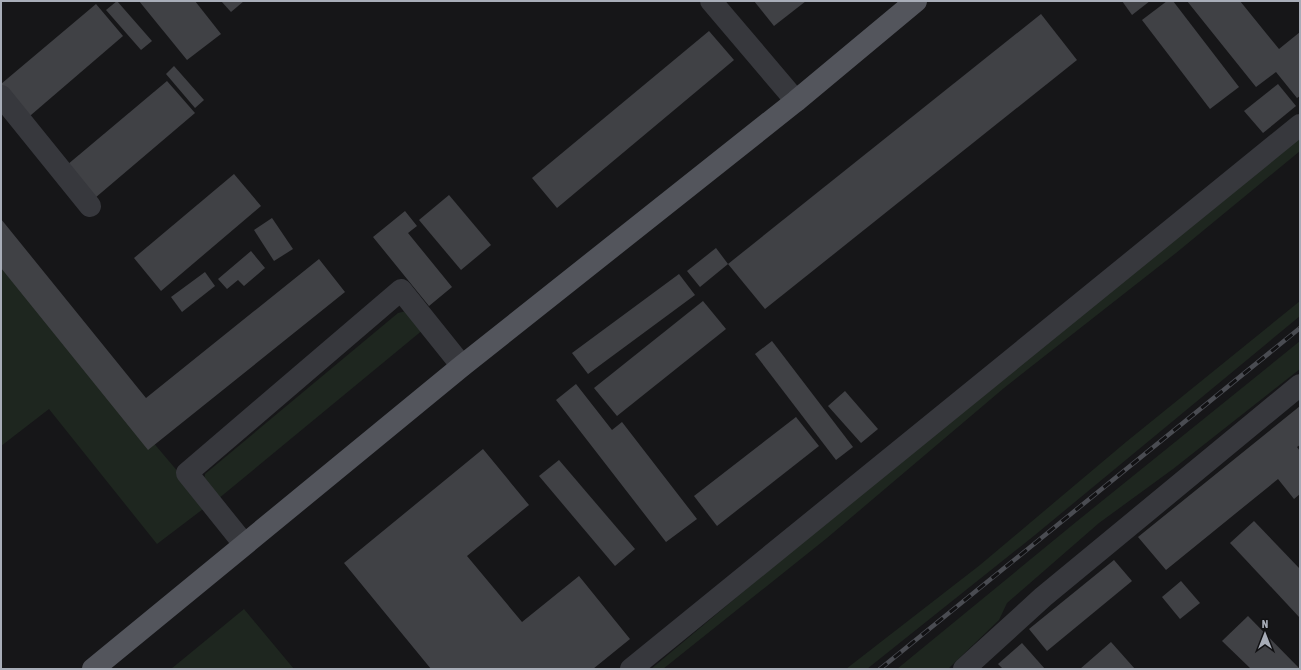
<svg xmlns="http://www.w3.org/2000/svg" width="1301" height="670" font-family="'Asap Condensed',sans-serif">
<rect width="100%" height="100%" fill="#161618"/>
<g fill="#1e261f">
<polygon points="1300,136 1300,151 1176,253 1004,388 827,538 663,669 651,669 893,466"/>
<polygon points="1,263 207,506 157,544 49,409 1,446"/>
<polygon points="1300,301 1300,316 1035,535 867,669 846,669 980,565 1126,442"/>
<polygon points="406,311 424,329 218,499 204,482 205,474 398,313"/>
<polygon points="1300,341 1300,369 1173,469 1099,523 1007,603 999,620 948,669 897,669 1076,522"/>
<polygon points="244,609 294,669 171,669"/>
</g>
<g fill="#404145">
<polygon points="117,1 152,41 141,50 106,10"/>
<polygon points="139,1 195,1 221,34 187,60"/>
<polygon points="221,1 244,1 231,12"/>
<polygon points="754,1 806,1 774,26"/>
<polygon points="1122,1 1150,1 1132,15"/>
<polygon points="1167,1 1173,1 1239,87 1210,109 1142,20"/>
<polygon points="1187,1 1240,1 1279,49 1300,32 1300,96 1297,98 1276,72 1256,87"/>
<polygon points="96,4 123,36 24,121 1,95 1,84"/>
<polygon points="1041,14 1077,60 765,309 728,264"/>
<polygon points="709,31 734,60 557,208 532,178"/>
<polygon points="174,66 204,100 195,108 166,74"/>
<polygon points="167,81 195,113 95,198 67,165"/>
<polygon points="1278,84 1296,106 1263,133 1244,111"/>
<polygon points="234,174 261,206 161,291 134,258"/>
<polygon points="449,195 491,245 461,270 419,220"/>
<polygon points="405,211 417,226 408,233 452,287 429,306 373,237"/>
<polygon points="272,218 293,249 274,261 254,230"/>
<polygon points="1,219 146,398 319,259 345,292 148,450 1,268"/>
<polygon points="716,248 728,264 700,287 687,271"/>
<polygon points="251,251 265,268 244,286 238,280 227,289 218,279"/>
<polygon points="205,272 215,286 182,312 171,297"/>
<polygon points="679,274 695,295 588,374 572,353"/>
<polygon points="703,301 726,329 617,416 594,388"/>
<polygon points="772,341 853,447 836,460 755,354"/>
<polygon points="576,384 612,430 622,422 697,519 666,542 556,400"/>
<polygon points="845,391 878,429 861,443 828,406"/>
<polygon points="1300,406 1300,445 1297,447 1300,451 1300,494 1294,499 1278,479 1166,570 1138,537"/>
<polygon points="796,417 819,446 717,526 694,496"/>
<polygon points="483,449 529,505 467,556 522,622 579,576 630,639 593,669 431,669 344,563"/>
<polygon points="559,460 635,549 615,566 539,476"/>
<polygon points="1254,521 1300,569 1300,618 1230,543"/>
<polygon points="1114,560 1132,581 1047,651 1029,629"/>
<polygon points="1181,581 1200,603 1180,619 1162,597"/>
<polygon points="1248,616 1300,669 1251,669 1222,641"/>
<polygon points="1111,642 1135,669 1080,669"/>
<polygon points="1022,643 1045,669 1003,669 998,664"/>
</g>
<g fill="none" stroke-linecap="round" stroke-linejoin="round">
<g stroke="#37383d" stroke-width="22">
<polyline points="711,1 796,101"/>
<polyline points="1,96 90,206"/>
<polyline points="244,544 187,473 401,290 462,366"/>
<polyline points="631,669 1300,125"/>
<polyline points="964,669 1043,597 1300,385"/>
</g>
<polyline stroke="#53555c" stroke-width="22" points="93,669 462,366 796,101 916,1"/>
<g stroke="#4a4c52" stroke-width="4.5">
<polyline id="rail" points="880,669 1300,328"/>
</g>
<use href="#rail" stroke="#111113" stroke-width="3" stroke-dasharray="9" stroke-linecap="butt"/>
</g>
<rect width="1301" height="670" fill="none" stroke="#a8adb8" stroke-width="4"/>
<g transform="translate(1265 634)" stroke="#111113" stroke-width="3" paint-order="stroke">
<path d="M0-3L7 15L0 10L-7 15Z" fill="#a8adb8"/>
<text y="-6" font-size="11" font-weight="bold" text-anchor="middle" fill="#a8adb8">N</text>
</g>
</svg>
